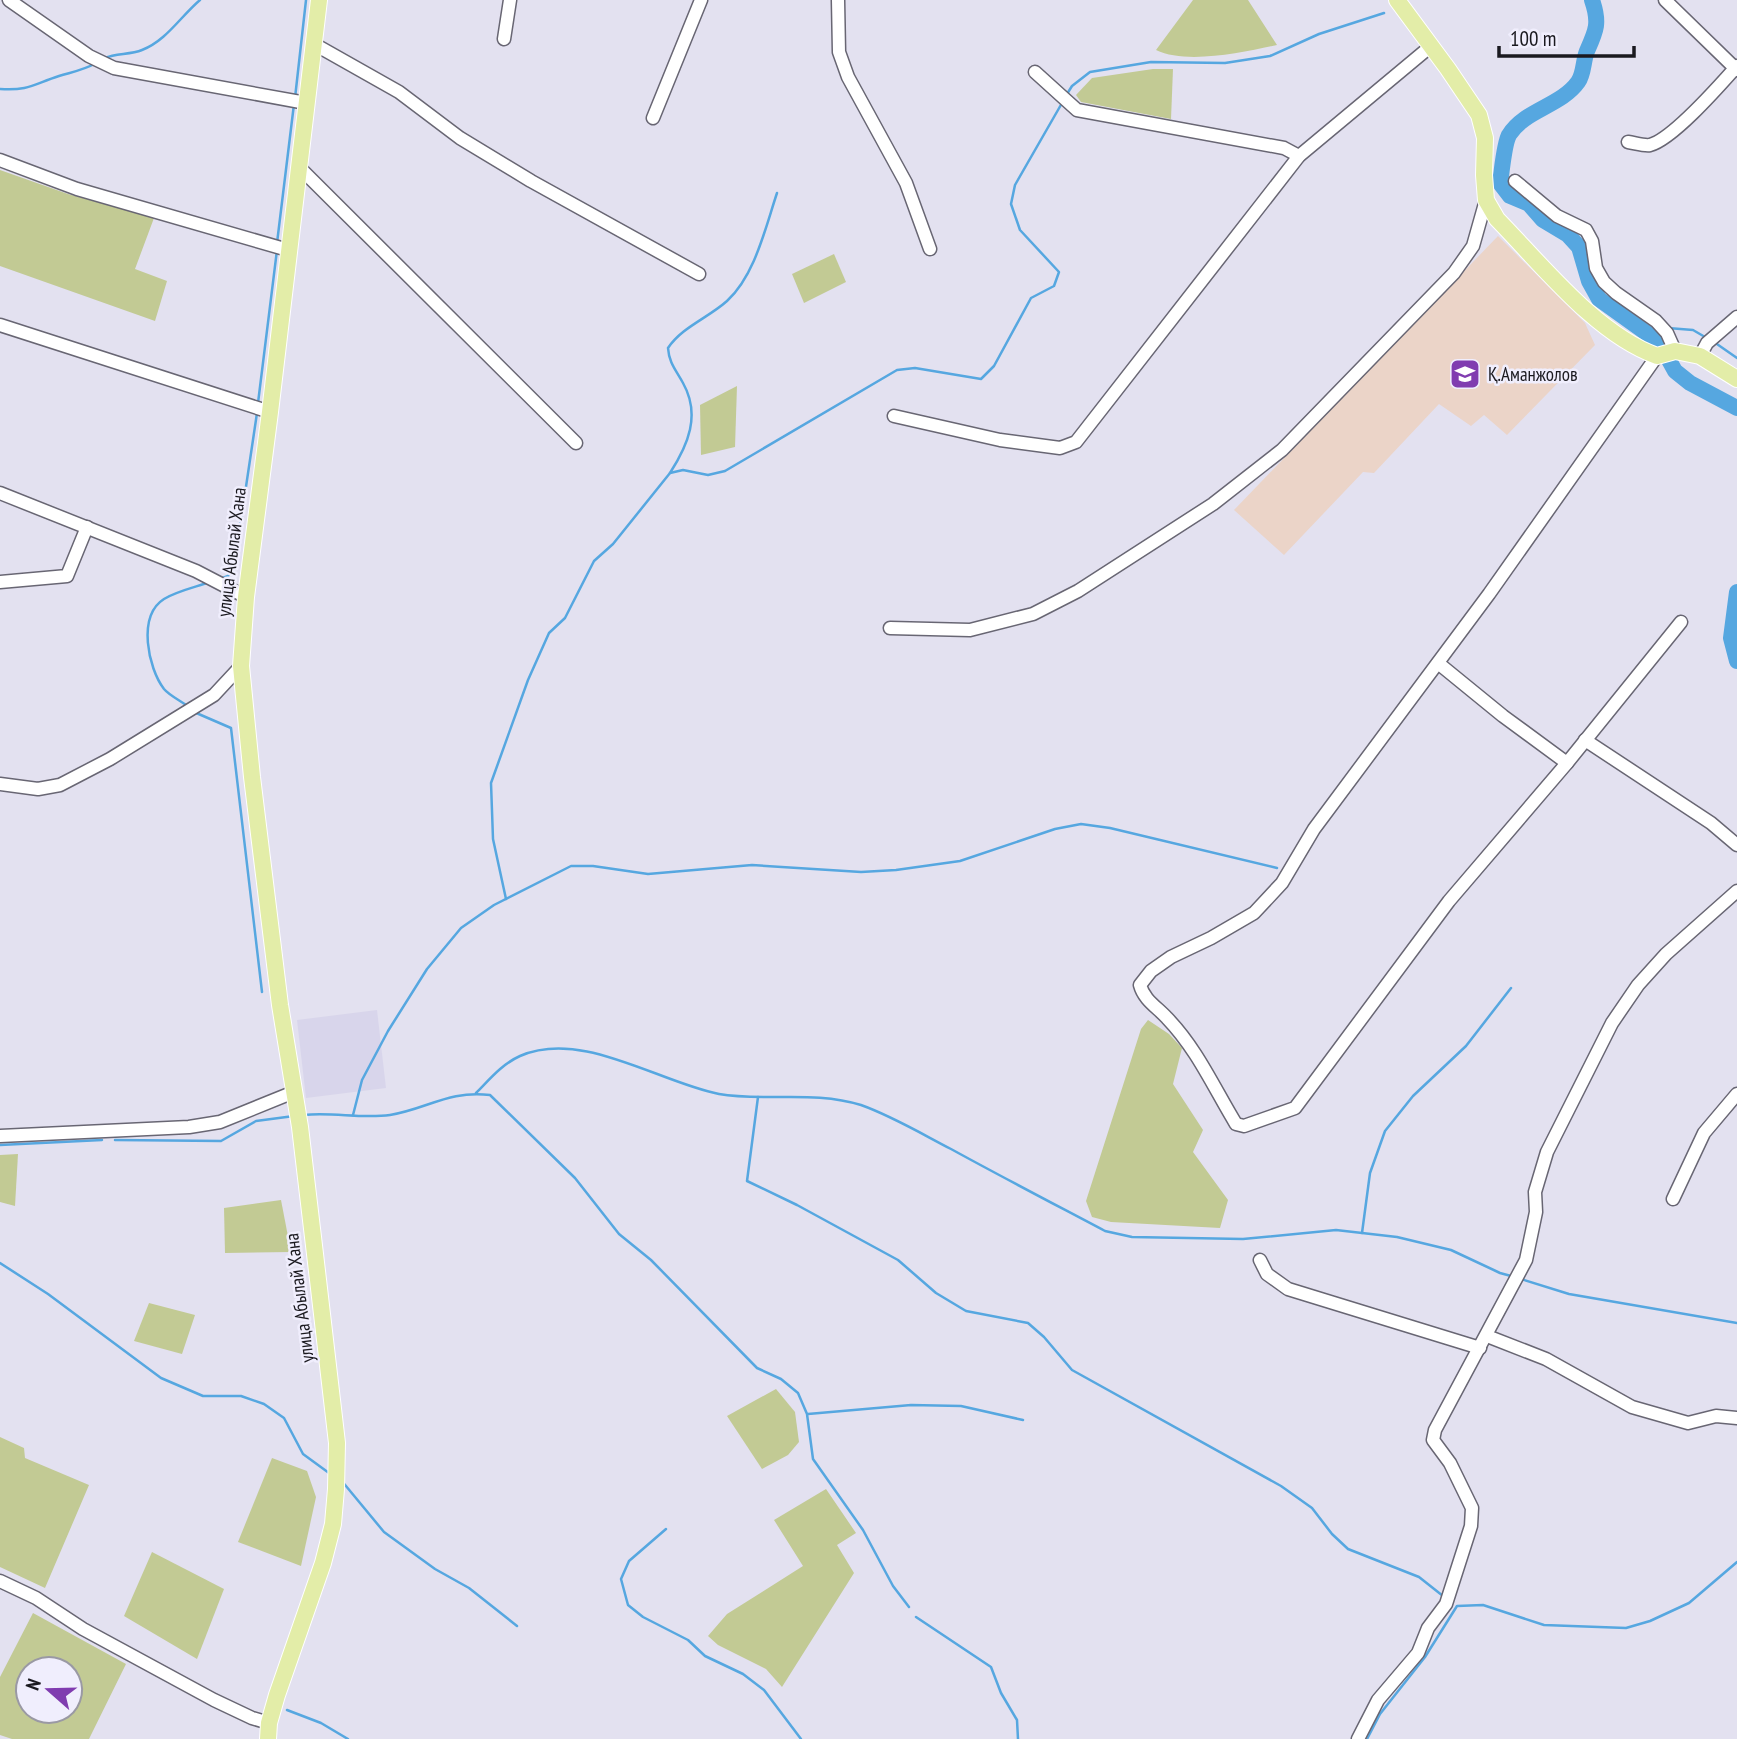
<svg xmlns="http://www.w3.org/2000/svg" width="1737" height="1739" font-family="'PT Sans Narrow',sans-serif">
<rect width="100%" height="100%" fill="#e3e1f0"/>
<polygon fill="#d8d5eb" points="377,1010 386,1088 306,1098 297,1020"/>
<polygon fill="#ebd4c8" points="1498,236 1585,323 1595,345 1507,435 1484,415 1471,426 1439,404 1374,473 1363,472 1284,555 1234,510"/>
<g fill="#c2ca94" fill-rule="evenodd">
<path d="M1193,0H1248L1277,45C1244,52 1187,65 1156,50Z"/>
<polygon points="1153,69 1173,69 1171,119 1081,102 1076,95 1092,78"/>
<polygon points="0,170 68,194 154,218 135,269 167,281 155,321 0,266"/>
<polygon points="834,254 846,282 804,303 792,274"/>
<polygon points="737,386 735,447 701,455 700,405"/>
<polygon points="1148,1020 1169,1034 1182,1048 1173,1084 1203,1130 1193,1152 1228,1200 1220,1228 1111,1222 1092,1217 1086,1201 1141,1029"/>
<polygon points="18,1154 15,1206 0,1202 0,1155"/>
<polygon points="281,1200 291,1252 225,1253 224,1208"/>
<polygon points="149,1303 195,1315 182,1354 134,1341"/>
<polygon points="776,1389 795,1412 799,1442 788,1455 762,1469 727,1416"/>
<polygon points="0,1437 24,1448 25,1458 89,1485 45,1588 0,1567"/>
<polygon points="272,1458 307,1471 316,1497 301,1566 238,1542"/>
<polygon points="826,1489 856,1533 837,1545 854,1573 782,1687 766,1669 718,1645 708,1636 727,1614 803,1566 774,1520"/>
<polygon points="152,1552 224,1589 197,1659 124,1616"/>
<path d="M33,1613L126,1664L89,1739H12L0,1735V1677ZM28,1669H70V1711H28Z"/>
</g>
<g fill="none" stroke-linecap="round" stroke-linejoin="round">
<g stroke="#56a7e0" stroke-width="2.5">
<path d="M105,58C116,53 130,55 142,50C166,41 181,16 200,0"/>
<path d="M0,89C29,91 34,84 59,76C72,72 84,70 96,63"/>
<polyline points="1067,94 1072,86 1090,72 1151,62 1225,63 1270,56 1319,34 1384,13"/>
<polyline points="295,98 306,0"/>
<polyline points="277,243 294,104"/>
<polyline points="1668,328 1693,330 1705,337"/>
<polyline points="1644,331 1658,330"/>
<polyline points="1714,342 1737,358"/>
<polyline points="258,403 277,250"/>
<path d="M670,473C688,445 701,415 683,383C676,370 669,363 668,348C682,327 708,318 727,301C755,275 765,229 777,193"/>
<polyline points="220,579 228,576 234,567 257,413"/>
<path d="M186,705C179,700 169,695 164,689C148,668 137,616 164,599C177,591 196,587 210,582"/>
<polyline points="194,712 231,728 262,992"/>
<polyline points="506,899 493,839 491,783 528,680 549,633 565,618 594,561 613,544 670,473 683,470 708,475 725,471 897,370 915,368 981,379 994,366 1031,298 1054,286 1059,272 1020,230 1011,204 1015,185 1062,103"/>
<path d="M476,1093C489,1080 502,1064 520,1056C582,1029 658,1082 719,1094C764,1102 814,1090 861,1105C892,1116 922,1134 951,1149C1002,1177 1054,1204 1105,1231L1132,1237L1243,1239L1336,1230L1397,1237L1451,1250L1500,1273L1511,1276"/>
<polyline points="758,1097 747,1181 797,1205 898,1260 936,1293 966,1311 1028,1323 1044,1337 1072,1370 1281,1486 1312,1508 1332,1534 1348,1549 1419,1577 1443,1596"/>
<path d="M304,1115C333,1112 362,1119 390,1115C427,1109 449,1090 490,1095L575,1178L619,1234L651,1260L757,1368L781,1379L798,1393L807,1414L813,1459L863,1530L893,1586L909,1607"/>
<polyline points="353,1115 362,1080 388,1031 427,969 461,928 494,905 571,866 593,866 648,874 752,865 861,872 896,870 960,861 1055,829 1081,824 1110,828 1277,868"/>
<polyline points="115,1140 221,1141 256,1121 294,1116"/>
<polyline points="0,1145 102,1140"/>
<polyline points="1362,1233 1370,1173 1385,1131 1413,1096 1466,1046 1511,988"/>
<polyline points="0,1263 48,1294 161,1378 203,1396 241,1396 264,1404 284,1418 303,1454 329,1473"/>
<polyline points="1521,1279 1569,1294 1737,1323"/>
<polyline points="808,1414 911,1405 961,1406 1023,1420"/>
<polyline points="341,1480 384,1532 435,1569 469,1588 517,1626"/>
<polyline points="666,1529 629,1561 621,1579 628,1605 643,1617 688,1640 705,1656 743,1674 764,1690 801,1739"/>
<polyline points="916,1617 991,1667 1001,1693 1017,1720 1018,1739"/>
<polyline points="287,1710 321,1723 348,1739"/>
<polyline points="1367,1739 1380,1714 1425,1657 1457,1606 1483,1605 1544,1625 1626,1628 1650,1621 1689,1603 1737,1562"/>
</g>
<g stroke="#56a7e0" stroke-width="16">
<path d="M1592,0C1600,23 1596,31 1587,51C1583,61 1584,74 1578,82C1561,106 1524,110 1509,135C1504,144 1502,171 1500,183L1510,196L1529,204L1543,220L1568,235L1579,247L1589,281L1599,299L1659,342L1675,371L1690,383L1737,408"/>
<polyline points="1737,592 1731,638 1737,661"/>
</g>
<g stroke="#686673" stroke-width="15">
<g id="minor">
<polyline points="9,0 89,56 114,68 306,103"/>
<polyline points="838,0 839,52 848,77 906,183 930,249"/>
<polyline points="1665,0 1737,70"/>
<polyline points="504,39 510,0"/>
<polyline points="314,44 399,92 460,138 531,181 699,274"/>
<polyline points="1035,72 1077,110 1284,148 1299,156"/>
<polyline points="653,118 701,0"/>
<path d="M1628,142C1635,143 1644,146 1650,145C1673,139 1720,85 1737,66"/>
<polyline points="0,160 77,189 288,250"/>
<polyline points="299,167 576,443"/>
<polyline points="1515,181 1557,216 1586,230 1592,241 1596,268 1604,282 1616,293 1656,321 1667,333 1675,351"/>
<polyline points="0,325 270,412"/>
<path d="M1657,356L1489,594L1314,829L1282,883L1254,913L1211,938L1171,957L1151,971L1140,985C1144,1000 1157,1007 1167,1018C1197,1049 1214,1088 1236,1124L1244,1126L1295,1108L1449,901L1567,763L1681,622"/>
<polyline points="1700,356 1707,343 1737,317"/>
<polyline points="894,416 1000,440 1060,448 1076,442 1299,156 1431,46"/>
<polyline points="0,493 196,571 246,597"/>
<polyline points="0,582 67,576 87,527"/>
<polyline points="890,628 970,630 1033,614 1078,591 1213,504 1282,450 1454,273 1473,246 1486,200"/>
<polyline points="1438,663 1503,716 1567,763"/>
<polyline points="1585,740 1711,823 1737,845"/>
<polyline points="0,784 38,789 60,785 110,759 214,695 241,666"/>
<polyline points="0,1136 189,1127 220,1122 294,1092"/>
<polyline points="1673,1199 1704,1133 1737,1094"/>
<polyline points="1260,1260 1267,1274 1288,1289 1480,1348"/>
<polyline points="1487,1336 1546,1359 1632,1407 1688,1423 1716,1416 1737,1418"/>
<polyline points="0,1581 36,1598 83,1629 214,1700 252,1718 269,1723"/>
<polyline points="1358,1739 1378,1700 1418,1653 1428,1628 1446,1604 1471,1526 1472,1508 1450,1463 1433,1440 1435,1430 1526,1260 1536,1212 1535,1192 1547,1152 1612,1023 1638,985 1666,954 1737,891"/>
</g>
</g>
<g stroke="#fff" stroke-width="18">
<g id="major">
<path d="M1397,0L1448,69L1479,115L1485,138L1484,175L1486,200L1497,219C1542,265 1597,335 1657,356L1675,351L1700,356L1737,379"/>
<polyline points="268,1739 269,1723 277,1695 323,1563 333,1524 336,1489 337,1443 315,1254 300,1127 280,1005 252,777 241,666 246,597 270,412 319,0"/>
</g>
</g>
<use href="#minor" stroke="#fff" stroke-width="12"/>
<use href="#major" stroke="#e3eda8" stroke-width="16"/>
</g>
<defs>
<g id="school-square" transform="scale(1.575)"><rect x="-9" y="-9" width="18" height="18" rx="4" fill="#803cb0" stroke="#f0eefd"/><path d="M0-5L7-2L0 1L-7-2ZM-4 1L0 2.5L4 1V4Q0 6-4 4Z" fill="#fff"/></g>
</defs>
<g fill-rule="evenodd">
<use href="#school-square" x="1465" y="374"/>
</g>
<g text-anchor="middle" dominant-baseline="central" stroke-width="5" stroke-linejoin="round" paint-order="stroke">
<g font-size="19" fill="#1a191f" stroke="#f0eefd" text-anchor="start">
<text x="1488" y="374">Қ.Аманжолов</text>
</g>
<g font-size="19" fill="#1a191f" stroke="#f0eefd">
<text transform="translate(231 552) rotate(-83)">улица Абылай Хана</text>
<text transform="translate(299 1298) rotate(-97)">улица Абылай Хана</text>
</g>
</g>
<g transform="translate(49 1690) rotate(290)"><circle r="33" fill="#f0eefd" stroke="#9a99a4" stroke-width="2"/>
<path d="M0-5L12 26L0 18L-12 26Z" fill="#803cb0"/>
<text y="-10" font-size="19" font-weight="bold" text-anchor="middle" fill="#1a191f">N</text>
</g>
<path d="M1499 46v10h135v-10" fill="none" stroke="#1a191f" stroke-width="3.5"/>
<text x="1510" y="46" font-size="21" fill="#1a191f" stroke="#f0eefd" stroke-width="5" paint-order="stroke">100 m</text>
</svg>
